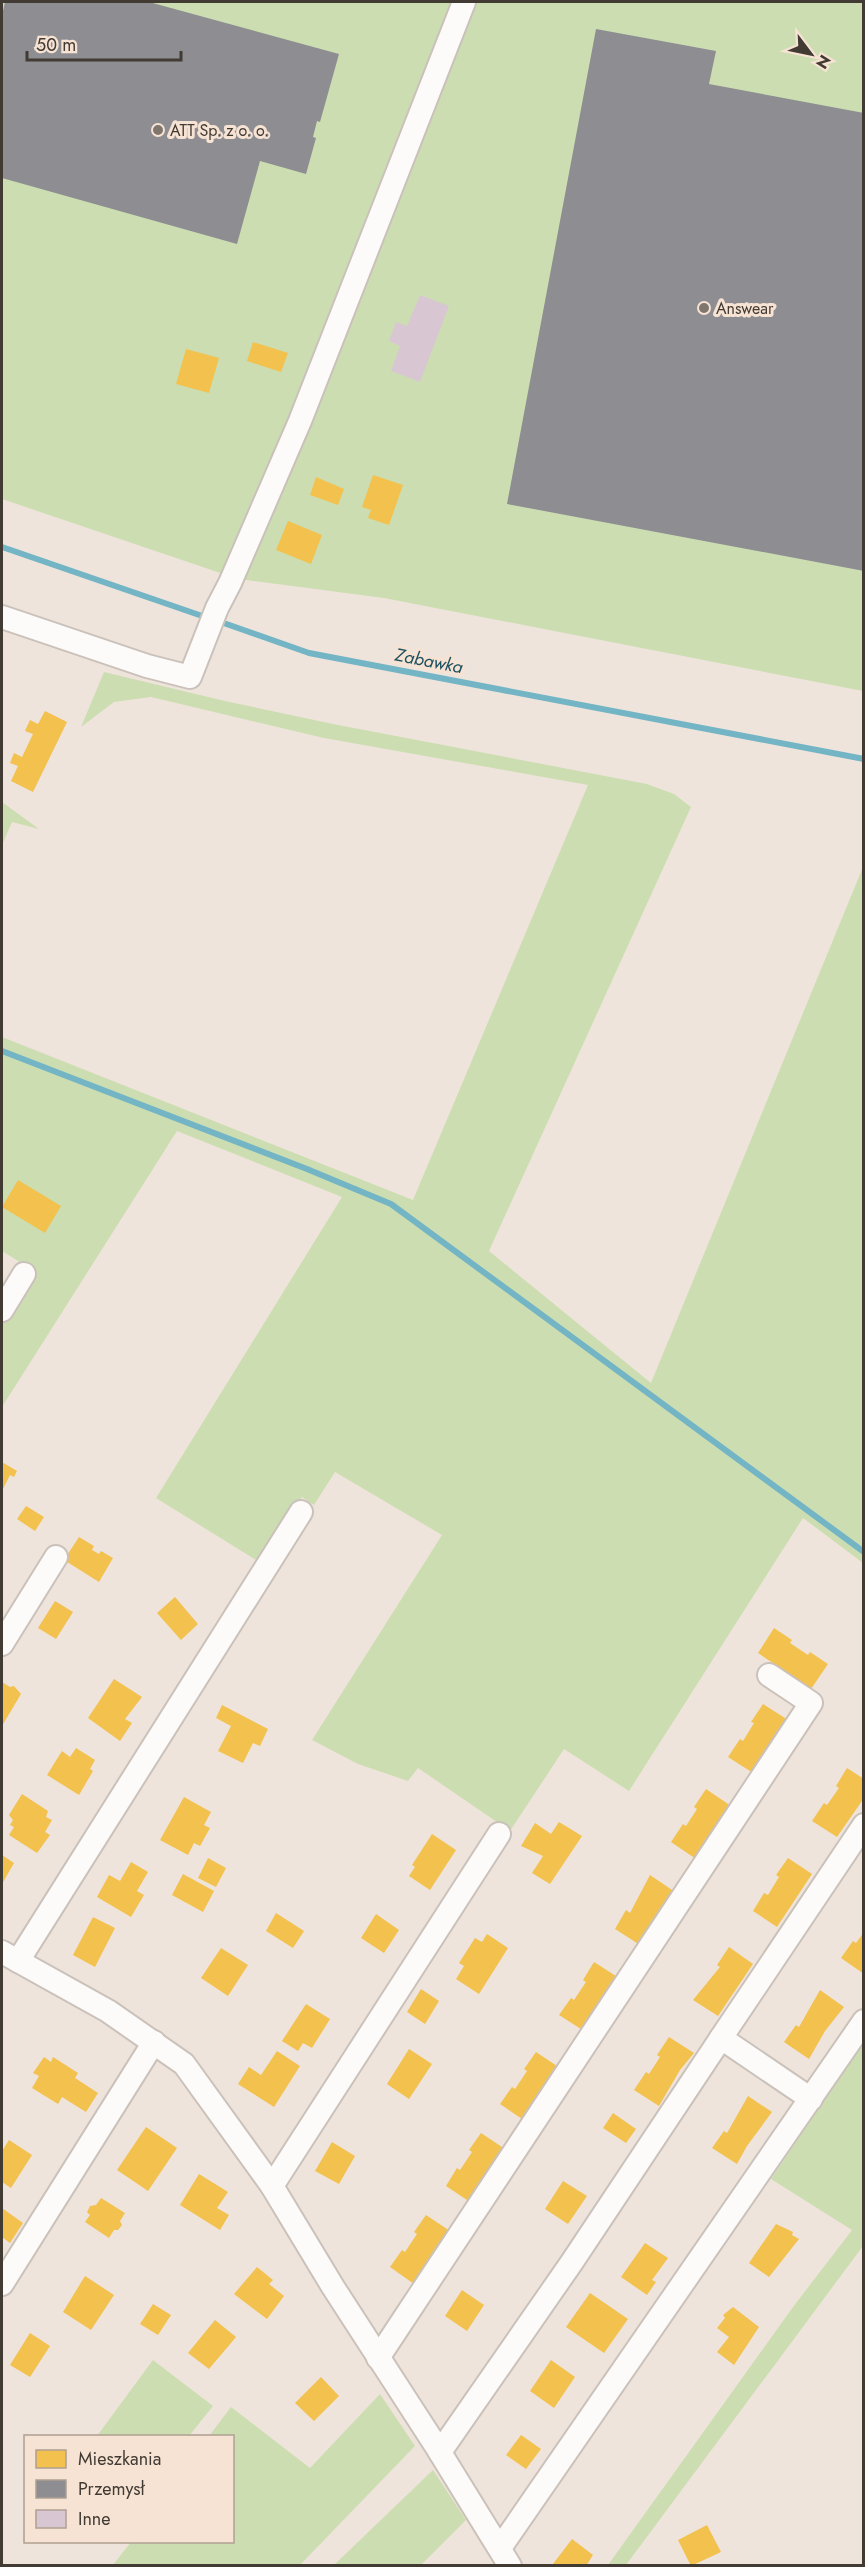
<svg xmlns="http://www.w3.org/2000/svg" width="865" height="2567" font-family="Jost,sans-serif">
<rect width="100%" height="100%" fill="#efe4db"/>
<g fill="#ccdeb1">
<polygon points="2,2 863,2 863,691 384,598 238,579 2,499"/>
<polygon points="104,672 225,701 333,724 647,784 674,794 691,807 489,1251 651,1383 863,867 863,1563 803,1518 629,1791 564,1749 510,1831 418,1768 408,1781 358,1764 312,1740 442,1535 335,1472 314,1505 302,1497 261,1563 156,1498 342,1197 177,1131 2,1407 2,1317 31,1269 2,1251 2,1037 413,1200 588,785 324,738 151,697 114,702 81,727"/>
<polygon points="2,802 39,829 12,822 2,845"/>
<polygon points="863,2043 863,2246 626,2565 608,2565 793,2307 852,2230 771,2179"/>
<polygon points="153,2360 213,2406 189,2436 97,2436"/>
<polygon points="380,2394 415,2446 300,2565 113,2565 131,2542 232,2542 232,2436 209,2436 231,2407 310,2468"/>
<polygon points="433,2470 466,2520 421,2565 334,2565"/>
</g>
<g fill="#f2c14e">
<polygon points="253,342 288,353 281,372 247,361"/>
<polygon points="186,349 219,358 209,393 176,384"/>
<polygon points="373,475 403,485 389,525 368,518 371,510 362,507"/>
<polygon points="316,477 344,489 338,505 310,495"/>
<polygon points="288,521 322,535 311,564 276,550"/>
<polygon points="45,711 67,722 33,792 11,781 18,766 10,763 14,753 22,757 33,734 25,731 30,720 38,724"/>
<polygon points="18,1180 61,1206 45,1233 2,1207"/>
<polygon points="2,1462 17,1471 14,1477 10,1475 2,1491"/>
<polygon points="26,1506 44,1517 35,1531 17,1519"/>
<polygon points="79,1537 94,1546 92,1550 99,1554 101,1551 113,1558 99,1582 64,1560"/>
<polygon points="175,1597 198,1624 181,1640 157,1613"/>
<polygon points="55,1601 73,1612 56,1639 38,1628"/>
<polygon points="774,1628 792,1640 790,1643 808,1655 810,1652 828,1664 811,1689 758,1653"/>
<polygon points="114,1679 142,1697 125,1719 132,1723 120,1741 88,1718"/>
<polygon points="2,1682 10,1687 14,1686 21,1694 2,1726"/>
<polygon points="763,1704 788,1720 753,1773 728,1757 740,1739 743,1741 754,1723 751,1722"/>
<polygon points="222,1705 268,1729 260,1746 253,1743 243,1763 218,1751 231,1726 216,1718"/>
<polygon points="76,1748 95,1760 90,1769 93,1771 79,1795 47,1775 62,1751 70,1757"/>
<polygon points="847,1768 864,1779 864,1798 837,1837 812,1821 824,1803 827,1805 839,1788 836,1786"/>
<polygon points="706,1789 731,1806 696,1859 671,1842 683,1824 686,1826 697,1809 694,1807"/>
<polygon points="22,1794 48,1811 46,1817 52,1820 45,1832 50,1835 37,1853 9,1835 14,1827 10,1825 13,1820 9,1815"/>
<polygon points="184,1797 211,1812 204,1825 210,1828 200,1846 194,1843 188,1855 160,1840"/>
<polygon points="559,1822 582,1836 550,1884 532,1873 543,1856 521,1846 535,1823 551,1834"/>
<polygon points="432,1834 456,1850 430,1890 409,1876 415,1867 412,1865"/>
<polygon points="2,1855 14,1863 2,1884"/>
<polygon points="208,1858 226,1868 216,1887 198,1878"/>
<polygon points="788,1858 812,1874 777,1927 753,1911 764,1893 768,1895 779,1877 776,1875"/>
<polygon points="131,1862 148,1872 137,1891 144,1895 131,1917 97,1897 109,1875 120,1881"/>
<polygon points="183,1874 214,1891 203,1912 172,1895"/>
<polygon points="650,1875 675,1892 640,1945 615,1929 626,1910 630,1913"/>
<polygon points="276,1913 304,1931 293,1948 266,1931"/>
<polygon points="376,1914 399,1930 384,1953 361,1938"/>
<polygon points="93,1917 115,1928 95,1967 73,1955"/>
<polygon points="864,1932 864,1974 841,1958 853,1941 856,1943"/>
<polygon points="487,1934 508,1948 479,1994 456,1979 464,1966 459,1963 475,1938 482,1942"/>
<polygon points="729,1947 753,1964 718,2016 693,2000 720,1967 717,1965"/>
<polygon points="221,1948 248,1965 228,1996 201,1978"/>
<polygon points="594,1962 619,1978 584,2031 559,2015 571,1998 574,2000 586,1982 583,1980"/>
<polygon points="421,1989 439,2001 425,2024 407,2012"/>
<polygon points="820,1990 844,2007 825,2031 809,2059 784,2042 796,2025 799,2027"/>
<polygon points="306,2004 330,2019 312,2048 303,2043 298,2051 282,2041"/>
<polygon points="669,2037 694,2053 680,2070 659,2106 634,2090 646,2072 649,2074 660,2057 657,2055"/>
<polygon points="409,2049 432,2064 409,2099 387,2084"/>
<polygon points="277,2051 300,2066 274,2107 238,2084 249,2067 261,2075"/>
<polygon points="536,2052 560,2068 525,2121 500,2104 512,2087 515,2089 527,2071 524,2069"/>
<polygon points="44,2057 51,2062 53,2057 78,2073 75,2078 98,2093 86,2112 62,2097 58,2104 32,2088 39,2076 33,2073"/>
<polygon points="748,2096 772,2112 747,2146 737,2164 712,2148 724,2131 727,2133"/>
<polygon points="613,2113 636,2129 626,2143 603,2128"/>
<polygon points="146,2127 177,2148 148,2191 117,2170"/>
<polygon points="481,2133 505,2149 470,2202 446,2186 457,2168 460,2170 472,2152 469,2150"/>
<polygon points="9,2140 32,2155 11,2188 2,2182 2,2151"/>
<polygon points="332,2142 355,2156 339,2184 315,2171"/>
<polygon points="199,2174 228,2192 217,2208 229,2215 220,2230 180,2205"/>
<polygon points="563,2181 587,2196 568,2224 545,2209"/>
<polygon points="101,2198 125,2213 120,2221 122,2225 118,2230 114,2230 109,2238 85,2222 90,2215 87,2212 90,2206 96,2205"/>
<polygon points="2,2208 23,2223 10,2243 2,2237"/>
<polygon points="426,2215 450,2231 414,2284 390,2267 402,2250 405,2252 417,2234 414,2232"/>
<polygon points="776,2224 793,2232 792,2235 799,2239 769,2277 749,2263"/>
<polygon points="645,2243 668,2258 652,2280 656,2282 647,2295 621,2277"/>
<polygon points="257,2267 273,2280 269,2284 284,2296 267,2319 234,2294"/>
<polygon points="85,2276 114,2295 91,2330 63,2312"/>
<polygon points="462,2290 484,2305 467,2331 445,2316"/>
<polygon points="590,2293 628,2319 604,2353 566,2327"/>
<polygon points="153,2304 171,2315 158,2335 140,2324"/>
<polygon points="733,2307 759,2327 734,2365 717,2352 729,2337 717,2328 725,2318 723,2315"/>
<polygon points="215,2320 236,2337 209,2369 188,2353"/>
<polygon points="30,2333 50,2346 30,2377 10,2365"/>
<polygon points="551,2360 575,2377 554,2408 530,2391"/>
<polygon points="321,2377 339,2396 314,2421 295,2403"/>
<polygon points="521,2435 541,2449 526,2469 506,2455"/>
<polygon points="707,2525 721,2552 691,2566 678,2540"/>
<polygon points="572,2539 593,2555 586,2566 555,2566 553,2564"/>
</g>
<g fill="#8d8d92">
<polygon points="5,2 149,2 339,54 320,122 317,121 313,137 316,138 306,174 260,161 237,244 2,178 2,15"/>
<polygon points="596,29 716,51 709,84 864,113 864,571 507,504"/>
</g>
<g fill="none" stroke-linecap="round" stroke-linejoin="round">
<g stroke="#73b4c5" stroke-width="6">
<polyline points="2,547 208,618"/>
<polyline points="218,621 309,653 864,759"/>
<polyline points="2,1051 307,1169 391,1204 864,1552"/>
</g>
</g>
<polygon fill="#d8c7d2" points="420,295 449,306 420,382 391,371 400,346 389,341 396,322 407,326"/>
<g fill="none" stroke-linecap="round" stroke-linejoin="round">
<g stroke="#cac2ba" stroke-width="26">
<g id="street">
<polyline points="2,617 147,666 190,677 217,608 230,583 300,421 464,2"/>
<polyline points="2,1310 24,1274"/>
<polyline points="2,1644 56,1557"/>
<polyline points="2,1952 108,2011 184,2064 272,2186 333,2287 436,2446 510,2566"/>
<polyline points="18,1961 301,1512"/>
<polyline points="811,2099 721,2038 864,1825"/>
<polyline points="272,2186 499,1834"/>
<polyline points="2,2284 154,2042"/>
<polyline points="378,2358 811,1703 769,1675"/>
<polyline points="440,2452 572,2262 721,2038"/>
<polyline points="500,2548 864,2021"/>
</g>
</g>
<use href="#street" stroke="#fdfbfa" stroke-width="22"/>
</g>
<g fill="#7f766e" stroke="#f7e3d3" stroke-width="2">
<circle cx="158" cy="130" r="6"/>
<circle cx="704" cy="308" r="6"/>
</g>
<g text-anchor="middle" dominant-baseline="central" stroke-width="6" stroke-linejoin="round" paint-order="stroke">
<g font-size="16" fill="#423b34" stroke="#f7e3d3" text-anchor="start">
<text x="170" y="130">ATT Sp. z o. o.</text>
<text x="716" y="308">Answear</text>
</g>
<g font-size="18" font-style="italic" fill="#1b5160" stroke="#f7e3d3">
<text transform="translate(429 661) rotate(11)">Zabawka</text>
</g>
</g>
<rect width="865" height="2567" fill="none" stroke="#423b34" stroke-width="6"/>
<rect x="24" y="2435" width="210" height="108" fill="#f7e3d3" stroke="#afa093" stroke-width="1.5"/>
<rect x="36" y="2450" width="30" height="18" fill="#f2c14e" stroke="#afa093" stroke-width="1.5"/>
<text x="78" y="2465" font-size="18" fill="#423b34">Mieszkania</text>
<rect x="36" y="2480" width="30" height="18" fill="#8d8d92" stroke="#afa093" stroke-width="1.5"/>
<text x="78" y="2495" font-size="18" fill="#423b34">Przemysł</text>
<rect x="36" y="2510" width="30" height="18" fill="#d8c7d2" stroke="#afa093" stroke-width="1.5"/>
<text x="78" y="2525" font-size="18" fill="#423b34">Inne</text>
<g transform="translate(811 54) rotate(122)" stroke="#f7e3d3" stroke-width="4.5" paint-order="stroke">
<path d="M0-4.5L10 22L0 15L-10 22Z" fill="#423b34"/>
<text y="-9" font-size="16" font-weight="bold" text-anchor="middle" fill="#423b34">N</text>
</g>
<path d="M27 51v9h154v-9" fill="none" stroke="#423b34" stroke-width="3"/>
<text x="36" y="51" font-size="18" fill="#423b34" stroke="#f7e3d3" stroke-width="4.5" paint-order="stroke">50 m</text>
</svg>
